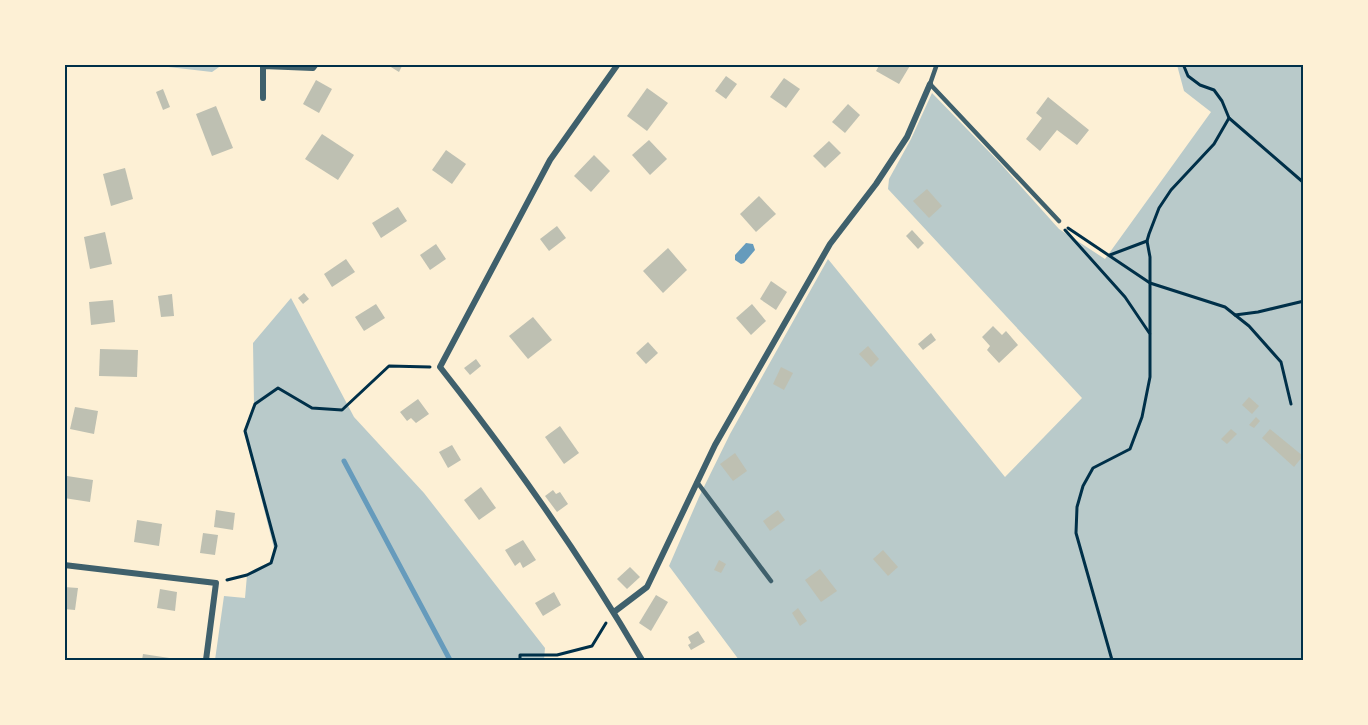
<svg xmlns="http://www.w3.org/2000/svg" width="1368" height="725" font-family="'Titillium Web',sans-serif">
<rect width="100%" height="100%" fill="#fdf0d5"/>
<g fill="#b9caca">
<polygon points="151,65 222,65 212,72"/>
<polygon points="1177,65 1303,65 1303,660 739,660 669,566 699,497 730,434 828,259 1005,477 1082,398 888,189 889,179 911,139 932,93 1000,163 1059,229 1105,259 1211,112 1184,91"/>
<polygon points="291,298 354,417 424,493 545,648 544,660 215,660 224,596 245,598 247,575 271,563 274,548 244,431 254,404 253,343"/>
</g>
<polygon fill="#669bbc" points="746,243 753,244 755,250 744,263 741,264 735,260 735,255"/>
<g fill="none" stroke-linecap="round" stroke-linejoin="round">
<polyline stroke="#669bbc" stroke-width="5" points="344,461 450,660"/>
</g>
<g fill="#bec0b2">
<polygon points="386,64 403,64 399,72"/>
<polygon points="880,64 911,64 899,84 876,71"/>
<polygon points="726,76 737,84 726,99 715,91"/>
<polygon points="784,78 800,89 786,108 770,97"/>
<polygon points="316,80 332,89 319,113 303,104"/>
<polygon points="647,88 668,103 647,131 627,116"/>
<polygon points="163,89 170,107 163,110 156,92"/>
<polygon points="1048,97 1089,130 1077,145 1057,130 1040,151 1026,139 1042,118 1036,113"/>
<polygon points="848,104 860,115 845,133 832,122"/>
<polygon points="216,106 233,148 212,156 196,114"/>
<polygon points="322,134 354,155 338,180 305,159"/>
<polygon points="649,140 667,159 650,175 632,155"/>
<polygon points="829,141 841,153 825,168 813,156"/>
<polygon points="446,150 466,164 452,184 432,170"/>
<polygon points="594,155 610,171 591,192 574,176"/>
<polygon points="125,168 133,199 111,206 103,174"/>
<polygon points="927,189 942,206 929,218 913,201"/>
<polygon points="759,196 776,214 756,232 740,214"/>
<polygon points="398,207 407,221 381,238 372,223"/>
<polygon points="557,226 566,238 549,251 540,239"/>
<polygon points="912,230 924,243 918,249 906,236"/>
<polygon points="105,232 112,264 90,269 84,237"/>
<polygon points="436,244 446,259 430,270 420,255"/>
<polygon points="668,248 687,270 663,293 643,271"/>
<polygon points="346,259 355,272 332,287 324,274"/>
<polygon points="771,281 787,292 776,310 760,299"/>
<polygon points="304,293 309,299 303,304 298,298"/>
<polygon points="172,294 174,316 161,317 158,296"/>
<polygon points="113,300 115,322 91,325 89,302"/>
<polygon points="376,304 385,318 364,331 355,317"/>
<polygon points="752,304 766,321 751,335 736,318"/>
<polygon points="533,317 552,340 528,359 509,336"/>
<polygon points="993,326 1002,335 1006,331 1018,345 999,363 987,350 990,346 982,337"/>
<polygon points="931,333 936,340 923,350 918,344"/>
<polygon points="648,342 658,353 646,364 636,353"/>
<polygon points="868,346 879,359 871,367 859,354"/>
<polygon points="100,349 138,350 137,377 99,376"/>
<polygon points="476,359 481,366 470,375 464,368"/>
<polygon points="781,367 793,373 784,390 773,384"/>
<polygon points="1249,397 1259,406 1252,414 1242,405"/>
<polygon points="418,399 429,414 416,423 411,418 407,421 400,412"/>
<polygon points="75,407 98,411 94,434 70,429"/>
<polygon points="1256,417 1260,421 1254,428 1249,425"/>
<polygon points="560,426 579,453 564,464 545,437"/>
<polygon points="1231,429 1237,434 1227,444 1221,439"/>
<polygon points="1270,429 1303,456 1294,467 1262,438"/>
<polygon points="452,445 461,460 448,468 439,452"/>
<polygon points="735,453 747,471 733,481 720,464"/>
<polygon points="67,476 93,480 90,502 64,498"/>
<polygon points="481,487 496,508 479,520 464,500"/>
<polygon points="553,490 556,494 560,492 568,504 557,512 545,496"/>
<polygon points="216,510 235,513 233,530 214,527"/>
<polygon points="778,510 785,520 770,531 763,521"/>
<polygon points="137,520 162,524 159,546 134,542"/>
<polygon points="203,533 218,535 215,555 200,553"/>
<polygon points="523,540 536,560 523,568 520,562 515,566 505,550"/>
<polygon points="883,550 898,567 888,576 873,559"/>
<polygon points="719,560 726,564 721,573 714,570"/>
<polygon points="630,567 640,577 627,589 617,579"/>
<polygon points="820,569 837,591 821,602 805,580"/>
<polygon points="64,587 78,588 75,610 64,609"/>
<polygon points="160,589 177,592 175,611 157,608"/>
<polygon points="554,592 561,605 543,616 535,603"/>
<polygon points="656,595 668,602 651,631 639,623"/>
<polygon points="798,608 807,621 800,626 792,613"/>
<polygon points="698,631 705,642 691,650 688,645 691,643 688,637"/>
<polygon points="143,654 176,659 176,660 142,660"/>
</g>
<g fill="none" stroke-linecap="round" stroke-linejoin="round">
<g stroke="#003049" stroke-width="3">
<polyline points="1183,64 1188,76 1200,85 1214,90 1222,101 1229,118 1304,183"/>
<polyline points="1068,228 1150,283 1225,307 1249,326 1281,362 1291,404"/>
<polyline points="1065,230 1125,297 1150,334 1150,377 1142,417 1130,449 1093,468 1083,486 1077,507 1076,533 1112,660"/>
<polyline points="1110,255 1147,241"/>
<polyline points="1235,315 1258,312 1304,301"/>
<polyline points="1150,333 1150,257 1147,241 1149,234 1159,208 1171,190 1214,144 1229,118"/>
<polyline points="227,580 247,575 271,563 276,546 245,431 255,404 278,388 312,408 342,410 389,366 430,367"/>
<polyline points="520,660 520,655 557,655 592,646 606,623"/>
</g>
<g stroke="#3f606c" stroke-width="4.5">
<polyline points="937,64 930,84 1059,221"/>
<polyline points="697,482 771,581"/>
</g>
<g stroke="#3f606c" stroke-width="6">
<path d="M618,64L550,160L440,367C514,461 582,557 642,660"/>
<polyline points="263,98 263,66 313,68 316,64"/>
<polyline points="64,565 216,583 206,660"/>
<polyline points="614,612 647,587 715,445 830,244 876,184 907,137 930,84"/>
</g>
</g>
<rect width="1368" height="725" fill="none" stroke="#fdf0d5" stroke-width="132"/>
<rect x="66" y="66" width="1236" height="593" fill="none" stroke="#003049" stroke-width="2"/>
</svg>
